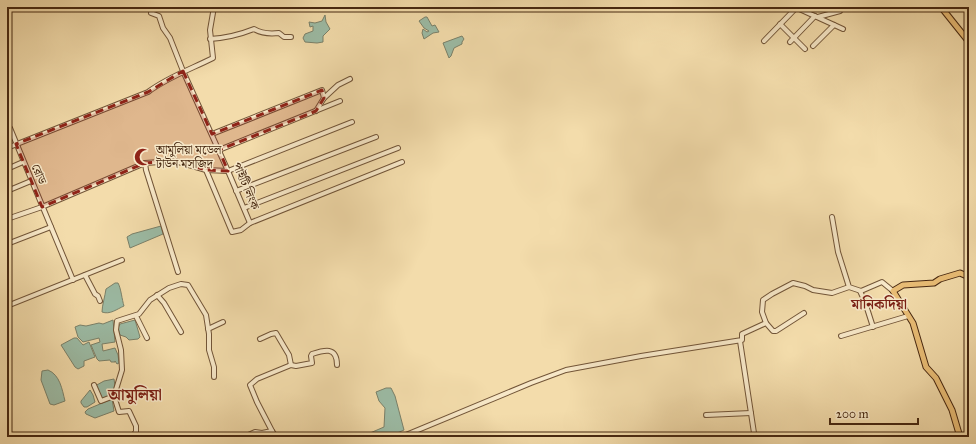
<svg xmlns="http://www.w3.org/2000/svg" width="976" height="444" viewBox="0 0 976 444" font-family="'IM FELL Great Primer','Noto Serif Bengali',serif">
<style>
.water{fill:#9cbca6;stroke:#7a816a}
.lines{fill:none;stroke-linecap:round;stroke-linejoin:round}
.minor-casing{stroke:#725538;stroke-width:6}
.major-casing{stroke:#472811;stroke-width:7}
.minor{stroke:#f7e8c8;stroke-width:4}
.major{stroke:#eabe76;stroke-width:5}
.marked{fill:#8f2418;fill-opacity:0.2;stroke:#8f2418;stroke-width:3;stroke-dasharray:8 5;stroke-linejoin:round}
.labels{text-anchor:middle;stroke-width:3;stroke-linejoin:round;paint-order:stroke}
.poi-label{font-size:12px;fill:#472811;stroke:#f7e8c8;text-anchor:start}
.street-label{font-size:12px;fill:#472811;stroke:#f7e8c8}
.quarter-label{font-size:14px;font-weight:bold;fill:#7a1f14;stroke:#f7e8c8}
.district-label{font-size:16px;font-weight:bold;fill:#7a1f14;stroke:#f7e8c8}
</style>
<rect width="100%" height="100%" fill="#f3dcab"/>
<filter id="stains"><feTurbulence type="fractalNoise" baseFrequency=".005" numOctaves="4"/><feColorMatrix values="0 0 0 0 .2 0 0 0 0 .09 0 0 0 0 .02 0 0 0 .5 -.17"/></filter>
<radialGradient id="worn" r=".72"><stop offset=".6" stop-color="#630" stop-opacity="0"/><stop offset="1" stop-color="#630" stop-opacity=".3"/></radialGradient>
<!-- water -->
<g class="water">
<polygon points="325,15 326,22 330,29 323,36 323,42 317,43 305,42 303,38 305,34 313,31 313,26 310,27 309,22 315,23 322,21"/>
<polygon points="425,17 427,17 432,26 435,25 439,32 433,33 424,39 422,33 423,29 427,32 429,31 424,28 419,21"/>
<polygon points="462,36 464,39 462,42 462,44 454,48 451,56 449,58 443,43"/>
<polygon points="161,226 163,234 130,248 127,237 132,234"/>
<path d="M115 283H118C121 288 122 300 124 306 117 309 110 315 102 312 102 306 105 296 106 289Z"/>
<polygon points="113,320 115,342 102,344 103,351 115,348 118,355 119,363 117,364 115,361 115,362 111,362 110,360 99,361 97,359 91,345 100,342 99,338 83,342 78,337 75,327 80,325 86,326 99,323 103,324"/>
<polygon points="135,320 140,337 138,339 129,340 126,337 120,335 118,328 120,324"/>
<polygon points="74,338 77,338 83,345 89,342 95,357 84,361 84,366 78,369 75,367 61,345"/>
<path d="M48 370C60 375 62 389 65 401L54 405 50 404 41 380 42 371Z"/>
<polygon points="114,379 115,386 112,395 102,399 95,386 104,381"/>
<polygon points="386,388 391,388 395,396 404,430 388,437 371,437 370,433 384,427 385,408 379,401 376,392"/>
<polygon points="90,390 93,395 95,402 87,407 84,407 81,403 81,401"/>
<polygon points="112,399 114,411 95,418 86,414 85,412 88,409"/>
</g>
<g class="lines">
<!-- minor casing -->
<g class="minor-casing">
<g id="minor">
<polyline points="795,7 843,29"/>
<polyline points="733,8 734,7"/>
<polyline points="151,13 159,16 163,28 170,38 183,71 228,171 250,223 402,162"/>
<polyline points="818,17 840,11"/>
<polyline points="780,24 805,49"/>
<path d="M210 39C226 38 239 35 254 29 262 34 270 34 279 33L284 37H291"/>
<polyline points="764,41 796,8"/>
<polyline points="790,42 815,16"/>
<polyline points="813,46 834,25"/>
<polyline points="324,98 338,85 350,79"/>
<polyline points="10,128 73,280"/>
<polyline points="212,134 322,90 324,98 316,111"/>
<path d="M7 148 148 92C168 77 191 69 213 58L210 30 214 7"/>
<polyline points="219,150 340,101"/>
<polyline points="145,163 146,170 178,272"/>
<polyline points="7,169 23,162"/>
<polyline points="206,170 228,171 352,122"/>
<polyline points="7,191 31,181"/>
<polyline points="236,191 376,137"/>
<polyline points="244,208 398,148"/>
<polyline points="832,217 838,252 849,287 861,291 882,282 893,291"/>
<polyline points="7,219 42,207 145,163 175,161 206,170 232,232 241,230 250,223"/>
<polyline points="7,244 51,227"/>
<polyline points="85,275 95,294 98,296 100,301"/>
<polyline points="860,291 865,302 873,327"/>
<polyline points="157,295 164,303 181,332"/>
<polyline points="7,306 122,260"/>
<polyline points="136,316 147,338"/>
<polyline points="766,323 762,312 763,300 772,294 793,283 805,286 813,290 832,293 849,287"/>
<polyline points="208,329 223,322"/>
<polyline points="841,336 908,316"/>
<polyline points="260,339 271,334 276,333 289,355 291,365"/>
<polyline points="740,341 754,433 757,437"/>
<polyline points="94,385 101,401 114,396"/>
<polyline points="706,415 751,413"/>
<path d="M272 431 257 402 250 385 257 379 291 365 296 366 312 363 311 356 312 354C324 350 337 346 337 365"/>
<polyline points="131,437 136,432 136,426 129,411 119,412 114,396 122,370 121,350 116,330 117,321 139,314 150,300 169,288 181,284 188,285 206,315 209,334 209,350 214,367 214,377"/>
<polyline points="244,437 255,432 262,433 272,431 276,437"/>
<polyline points="401,437 531,383 566,370 641,356 742,340 742,334 766,323 773,331 776,331 804,313"/>
</g>
</g>
<!-- major casing -->
<g class="major-casing">
<g id="major">
<polyline points="941,7 969,42"/>
<polyline points="960,437 952,410 936,378 926,367 913,323 893,291 903,285 934,283 940,279 960,273 969,277"/>
</g>
</g>
<!-- minor -->
<use href="#minor" class="minor"/>
<!-- major -->
<use href="#major" class="major"/>
</g>
<!-- marked area -->
<path class="marked" d="M183 71 212 134 322 90 324 98 316 111 219 150 228 171 206 170 175 161 145 163 42 207 16 144 148 92Z"/>
<!-- icons -->
<defs>
<g id="mosque-bare" transform="scale(1.38)"><path d="M3.5-4.9A6 6 0 1 0 3.5 4.9A5 5 0 1 1 3.5-4.9Z" fill="#8f2418" stroke="#f7e8c8" stroke-width="2.5" paint-order="stroke"/></g>
</defs>
<g fill-rule="evenodd">
<use href="#mosque-bare" x="143" y="157"/>
</g>
<g class="labels">
<!-- poi labels -->
<g class="poi-label">
<text x="156" y="154">আমুলিয়া মডেল<tspan x="156" dy="14">টাউন মসজিদ</tspan></text>
</g>
<!-- street labels -->
<g class="street-label">
<text transform="translate(39 174) rotate(67)" y="4">রোড</text>
<text transform="translate(246 186) rotate(67)" y="4">পাইটি লিংক</text>
</g>
<!-- quarter labels -->
<g class="quarter-label">
<text x="879" y="309">মানিকদিয়া</text>
</g>
<!-- district labels -->
<g class="district-label">
<text x="135" y="400">আমুলিয়া</text>
</g>
</g>
<!-- margin -->
<rect width="976" height="444" fill="none" stroke="#f3dcab" stroke-width="24"/>
<rect x="8" y="8" width="960" height="428" fill="none" stroke="#472811" stroke-width="2"/>
<rect x="12" y="12" width="952" height="420" fill="none" stroke="#472811"/>
<!-- scale -->
<path d="M830 418v6h88v-6" fill="none" stroke="#472811" stroke-width="2"/>
<text x="836" y="418" font-size="12" fill="#472811" stroke="#f7e8c8" stroke-width="3" paint-order="stroke">200 m</text>
<rect width="100%" height="100%" filter="url(#stains)"/>
<rect width="100%" height="100%" fill="url(#worn)"/>
</svg>
